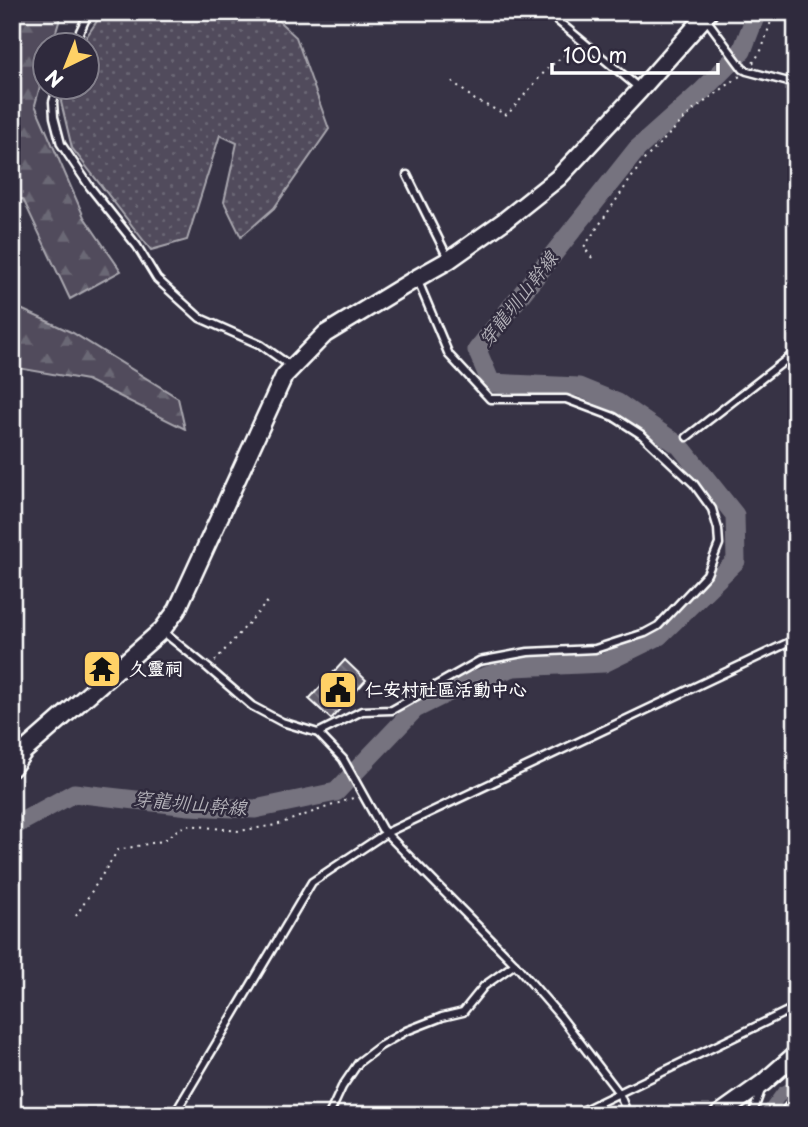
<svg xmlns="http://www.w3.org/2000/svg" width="808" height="1127" viewBox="0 0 808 1127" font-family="'Playpen Sans','LXGW WenKai TC',sans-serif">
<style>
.forest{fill:url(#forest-firs);stroke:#a8a6ae;stroke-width:2}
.park{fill:url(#park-dots);stroke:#a8a6ae;stroke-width:2}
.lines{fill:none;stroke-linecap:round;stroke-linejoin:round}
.canal{stroke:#76737f;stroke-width:12}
.river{stroke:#76737f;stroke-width:19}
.building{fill:url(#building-back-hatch);stroke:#fff;stroke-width:2}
.lane-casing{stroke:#fff;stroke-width:11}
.secondary-casing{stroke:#fff;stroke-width:21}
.path{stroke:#fff;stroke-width:2;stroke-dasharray:2 5;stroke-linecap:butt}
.lane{stroke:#2f2a3d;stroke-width:6}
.secondary{stroke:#2f2a3d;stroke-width:16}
.labels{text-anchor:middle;stroke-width:5;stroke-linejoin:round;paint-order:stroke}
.poi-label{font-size:18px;font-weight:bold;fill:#fff;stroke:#2f2a3d;text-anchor:start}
.water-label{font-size:19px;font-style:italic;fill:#b4b2b9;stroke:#2f2a3d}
</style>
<defs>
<pattern id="forest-firs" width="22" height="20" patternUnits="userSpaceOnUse" patternTransform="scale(1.75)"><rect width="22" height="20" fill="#514c5c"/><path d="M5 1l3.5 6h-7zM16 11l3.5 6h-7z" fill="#6b6774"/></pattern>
<pattern id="park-dots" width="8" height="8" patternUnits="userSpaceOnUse" patternTransform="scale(1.75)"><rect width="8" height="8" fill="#514c5c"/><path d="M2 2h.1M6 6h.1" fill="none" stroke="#6b6774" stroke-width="1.8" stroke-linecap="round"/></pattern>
<pattern id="building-back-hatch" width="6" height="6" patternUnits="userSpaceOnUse" patternTransform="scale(1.75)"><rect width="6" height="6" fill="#635f6d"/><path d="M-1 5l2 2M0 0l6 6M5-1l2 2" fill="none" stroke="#7a7783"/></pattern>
</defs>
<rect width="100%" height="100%" fill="#373345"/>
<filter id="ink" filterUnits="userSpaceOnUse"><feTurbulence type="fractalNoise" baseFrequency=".0143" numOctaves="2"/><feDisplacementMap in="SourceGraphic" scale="14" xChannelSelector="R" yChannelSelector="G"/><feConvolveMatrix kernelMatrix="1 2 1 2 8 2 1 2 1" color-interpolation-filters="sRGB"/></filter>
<g filter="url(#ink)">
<!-- forest -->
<g class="forest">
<polygon points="12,12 62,12 52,45 46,46 45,68 35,105 84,217 121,271 70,299 23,199 12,200"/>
<polygon points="12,305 73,333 178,398 185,429 87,380 12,367"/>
</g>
<!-- park -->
<polygon class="park" points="103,12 269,12 296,37 329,129 274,208 241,237 224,202 237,143 220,135 187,240 151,250 72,148 61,102 65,88 88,88 88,46 81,45"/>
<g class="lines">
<!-- canal -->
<polyline class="canal" points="766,1115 782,1093 796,1085"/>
<!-- river -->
<polyline class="river" points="12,827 74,793 189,806 255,809 336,792 415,709 469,682 514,667 604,663 659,636 736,561 735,515 680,446 618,403 579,387 491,383 477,350 637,149 703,90 742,51 757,12"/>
</g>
<!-- building -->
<polygon class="building" points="345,660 366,680 331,719 309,699"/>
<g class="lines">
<!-- lane casing -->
<g class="lane-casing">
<g id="lane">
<polyline points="437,12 449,16 453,12"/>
<polyline points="547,12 639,88"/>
<polyline points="706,19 743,69 747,71 796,84"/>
<polyline points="73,46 89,12"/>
<polyline points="57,88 53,102 54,117 61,144 90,187 137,246 157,279 200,318 261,345 292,367"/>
<polyline points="407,175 448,258"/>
<polyline points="687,437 796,352"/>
<polyline points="162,631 208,668 252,706 282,722 318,733 343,759 382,829 515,964 560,1016 619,1093 628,1115"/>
<polyline points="318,733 362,711 392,710 479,661 528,652 595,649 645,633 658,626 707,574 719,544 718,529 712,509 694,484 642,435 614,417 566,399 490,399 449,355 417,279"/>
<polyline points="174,1115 312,882 386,833 796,639"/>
<polyline points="329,1115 342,1087 359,1062 380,1046 406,1031 442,1017 463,1012 484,986 515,964"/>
<polyline points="574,1115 796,1007"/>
<polyline points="752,1115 761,1090"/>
<polyline points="782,1115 796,1096"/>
</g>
</g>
<!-- secondary casing -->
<g class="secondary-casing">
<g id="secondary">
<polyline points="12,768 24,751 162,630 177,610 284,376 325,334 417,278 449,260 504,221 558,178 640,90 709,12"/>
<polyline points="718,1115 763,1083 796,1054"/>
</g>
</g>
<!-- path -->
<g class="path">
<polyline points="753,63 762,49 774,12"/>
<polyline points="452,81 475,100 507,115 548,68 575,47"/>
<polyline points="592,258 584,247 643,161 692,111 740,76"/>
<polyline points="215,661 270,599"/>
<polyline points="76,916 118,850 162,841 180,828 189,825 239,831 276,825 356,797"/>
</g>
<!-- lane -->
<use href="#lane" class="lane"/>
<!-- secondary -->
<use href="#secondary" class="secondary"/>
</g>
</g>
<!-- icons -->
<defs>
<g id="temple-square" transform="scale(2.0125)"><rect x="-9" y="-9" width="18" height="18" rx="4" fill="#ffd166" stroke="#2f2a3d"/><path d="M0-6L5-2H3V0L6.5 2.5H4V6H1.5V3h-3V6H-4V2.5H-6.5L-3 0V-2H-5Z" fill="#111"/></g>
<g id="civic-square" transform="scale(2.0125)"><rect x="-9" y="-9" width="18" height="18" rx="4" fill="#ffd166" stroke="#2f2a3d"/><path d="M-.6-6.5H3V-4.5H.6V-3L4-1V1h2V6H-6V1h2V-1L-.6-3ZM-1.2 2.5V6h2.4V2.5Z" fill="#111"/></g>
</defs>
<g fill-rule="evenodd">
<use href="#temple-square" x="102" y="669"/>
<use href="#civic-square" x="338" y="690"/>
</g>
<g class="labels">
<!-- poi labels -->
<g class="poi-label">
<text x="129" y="675">久靈祠</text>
<text x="365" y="696">仁安村社區活動中心</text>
</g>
<!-- water labels -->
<g class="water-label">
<text transform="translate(518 299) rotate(-52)" y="7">穿龍圳山幹線</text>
<text transform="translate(190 803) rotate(5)" y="7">穿龍圳山幹線</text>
</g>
</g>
<!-- margin -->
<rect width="808" height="1127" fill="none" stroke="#2f2a3d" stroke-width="42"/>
<rect x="21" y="21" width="766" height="1085" fill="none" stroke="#fff" stroke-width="2.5" filter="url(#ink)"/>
<!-- north arrow -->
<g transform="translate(66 66) rotate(223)"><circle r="33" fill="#2f2a3d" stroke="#827f8b" stroke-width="2"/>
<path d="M0-5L12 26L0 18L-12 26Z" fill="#ffd166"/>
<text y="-10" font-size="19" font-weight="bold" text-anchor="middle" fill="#ffffff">N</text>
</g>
<!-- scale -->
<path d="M552 63v10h166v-10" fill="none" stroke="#ffffff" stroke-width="3.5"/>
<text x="563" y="63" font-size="21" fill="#ffffff" stroke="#2f2a3d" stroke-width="5" paint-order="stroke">100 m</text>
</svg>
